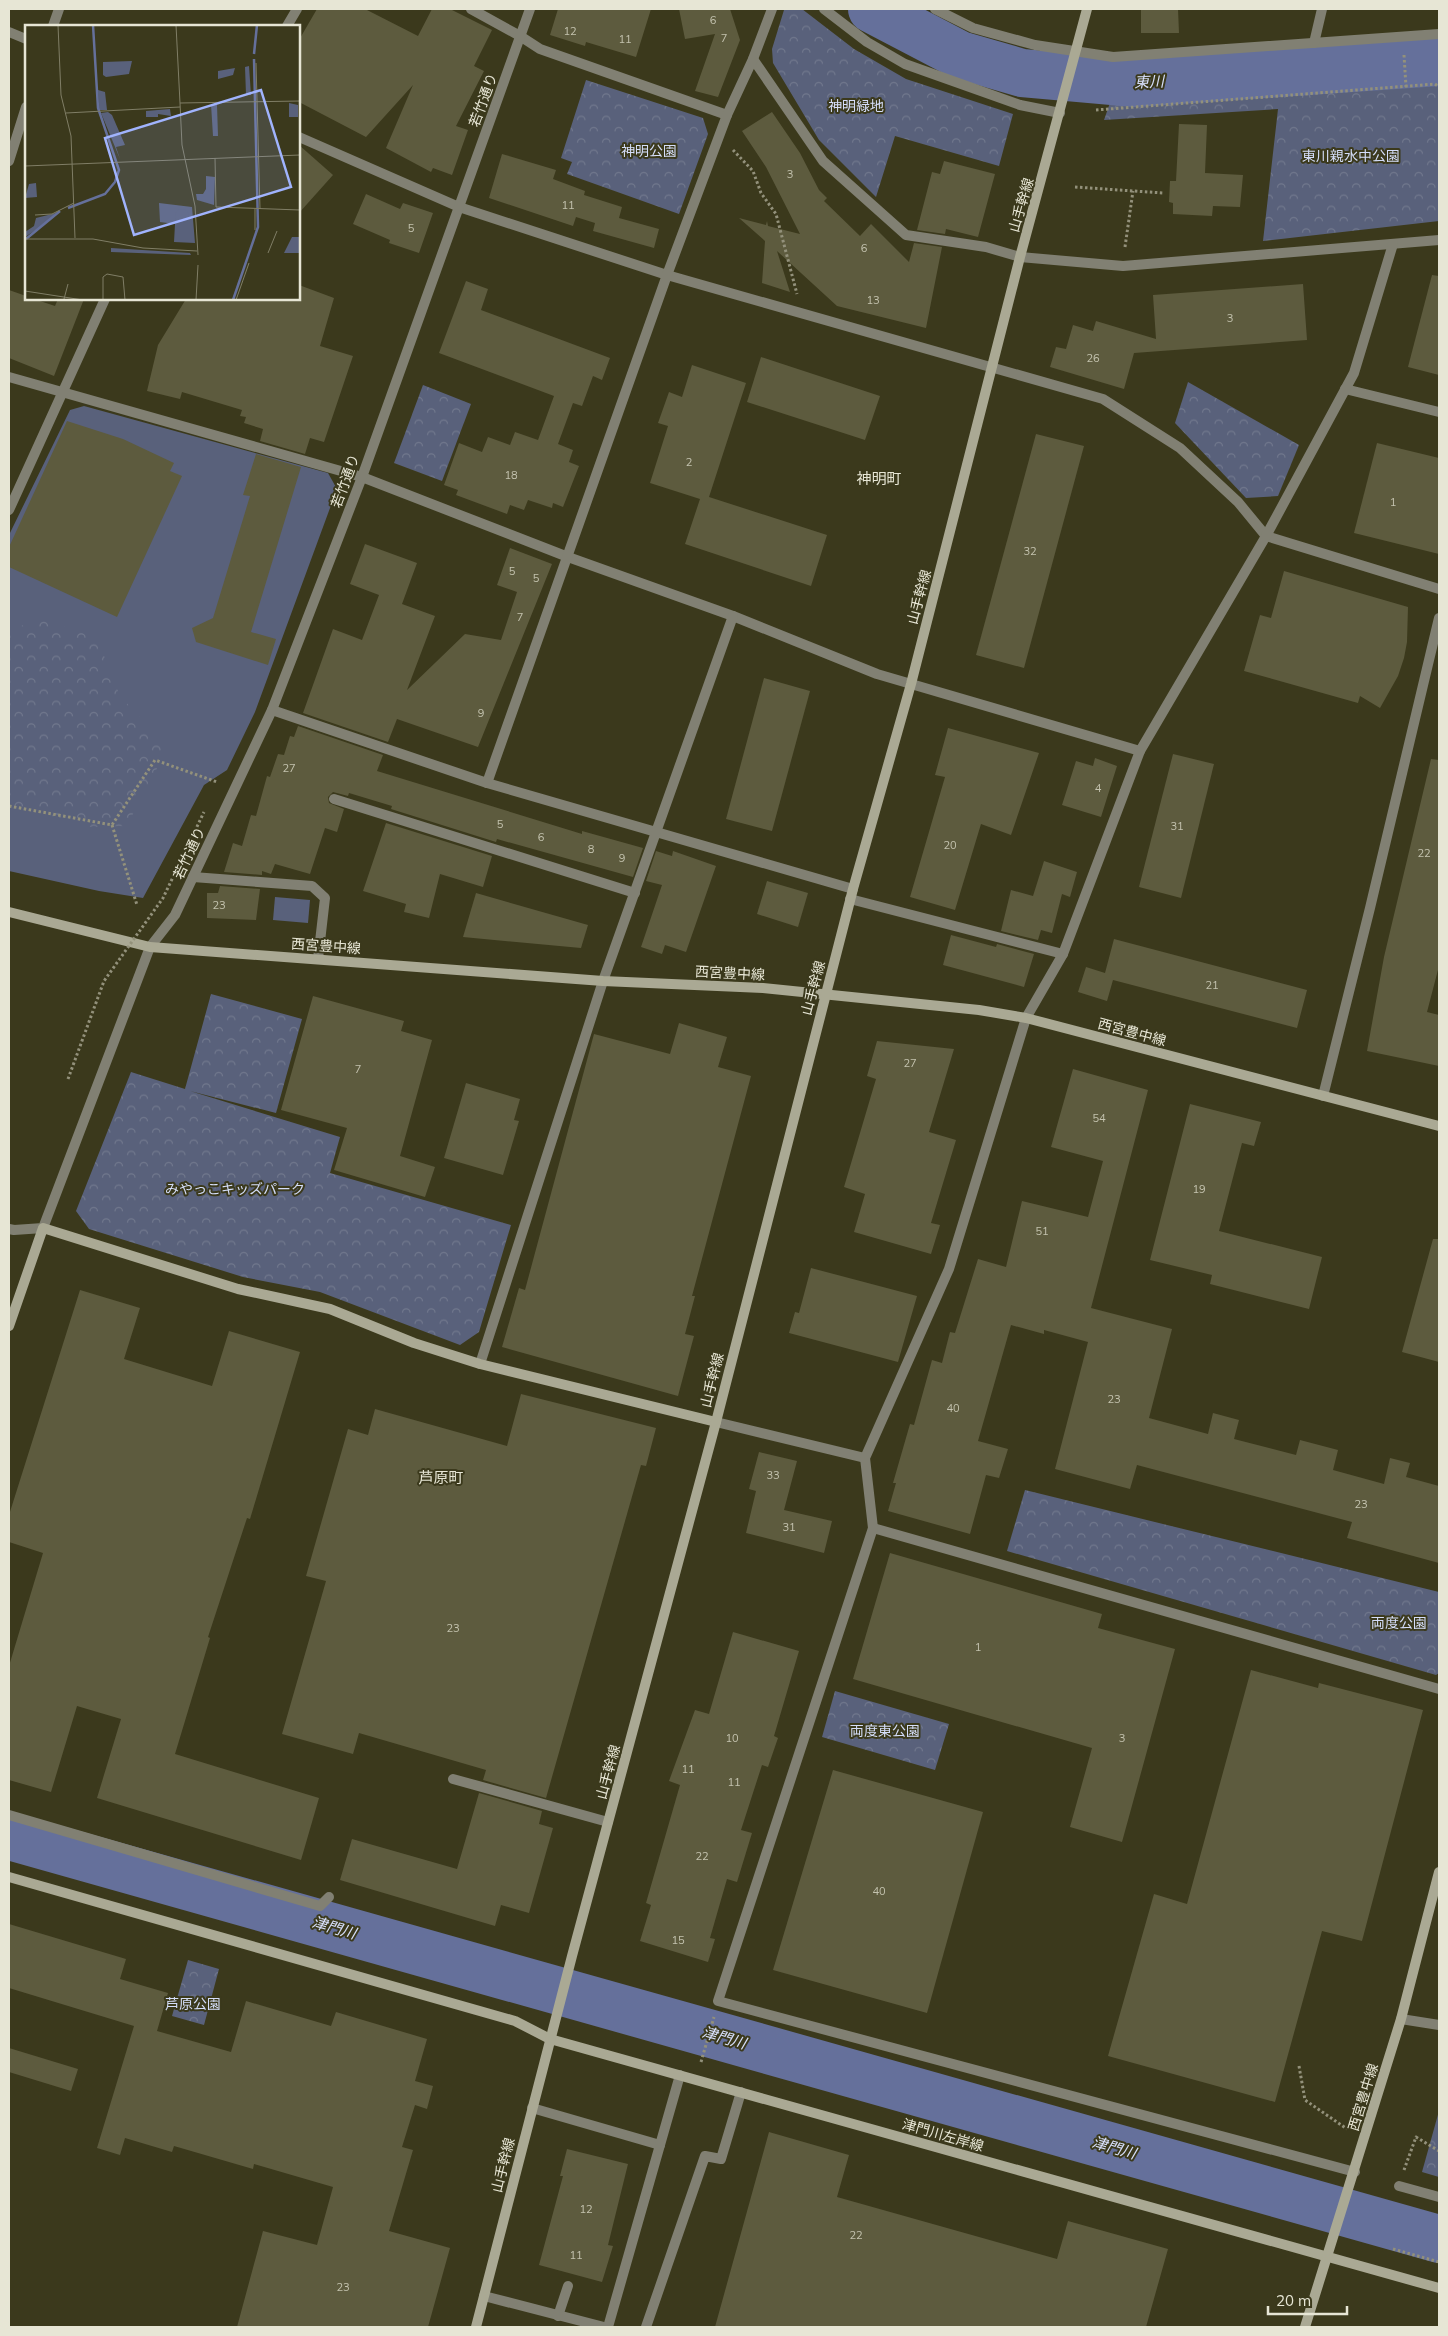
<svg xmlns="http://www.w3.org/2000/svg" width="1448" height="2336" viewBox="0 0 1448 2336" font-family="Mulish,'Noto Sans JP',sans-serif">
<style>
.grass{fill:#59617b}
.park{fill:url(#park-crowns)}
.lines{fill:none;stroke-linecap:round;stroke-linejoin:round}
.river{stroke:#65709b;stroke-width:48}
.building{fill:#5d5b3e}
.path{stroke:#93917b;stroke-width:3;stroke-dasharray:2.5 2.5;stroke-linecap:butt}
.lane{stroke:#818073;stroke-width:10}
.street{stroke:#818073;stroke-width:10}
.secondary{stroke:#aaa994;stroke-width:10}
.path-bridge{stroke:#93917b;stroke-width:3;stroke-dasharray:2.5 2.5;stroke-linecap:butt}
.labels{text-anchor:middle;stroke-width:4;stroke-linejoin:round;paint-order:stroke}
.number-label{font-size:11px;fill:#c4c3af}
.street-label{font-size:14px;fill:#e7e6d5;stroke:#3b391c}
.park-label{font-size:14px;fill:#d5defa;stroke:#3b391c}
.water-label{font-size:15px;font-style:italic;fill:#d8e1fd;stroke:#3b391c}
.neighbourhood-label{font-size:15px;fill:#e7e6d5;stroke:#3b391c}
.inset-river{fill:none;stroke:#65709b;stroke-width:2.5}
.inset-road{fill:none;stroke:#807e66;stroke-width:1}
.view{fill:#a0b3fd;fill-opacity:0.15;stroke:#a0b3fd;stroke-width:2.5}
.inset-edge{fill:none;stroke:#e7e6d5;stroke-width:2.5}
</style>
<defs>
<pattern id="park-crowns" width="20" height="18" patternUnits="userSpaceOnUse" patternTransform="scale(1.25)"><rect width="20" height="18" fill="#59617b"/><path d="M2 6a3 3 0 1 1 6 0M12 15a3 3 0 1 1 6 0" fill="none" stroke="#71788d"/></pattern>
</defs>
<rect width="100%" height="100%" fill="#3b391c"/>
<!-- grass -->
<g class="grass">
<polygon points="84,406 328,473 337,489 255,712 227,770 204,785 143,898 99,891 9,871 9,535 70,410"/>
<polygon points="275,897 310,900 308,923 273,920"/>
</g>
<!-- park -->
<g class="park">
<polygon points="790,9 802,9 854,49 906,79 1013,114 999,166 895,136 876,197 819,140 773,63 772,49 784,10"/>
<polygon points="1439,74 1439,221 1263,241 1278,109 1104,120 1112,97"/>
<polygon points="586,80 703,118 708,134 679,214 567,174 572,162 561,158"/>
<polygon points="1188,382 1299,445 1278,496 1246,498 1175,423"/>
<polygon points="423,385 471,404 442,481 394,463"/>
<polygon points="42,619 97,638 120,696 166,745 152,781 126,826 91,827 9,804 9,630"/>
<polygon points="211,994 302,1019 276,1113 190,1091 340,1137 330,1173 511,1225 479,1332 460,1345 320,1292 243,1277 89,1229 76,1211 131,1072 185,1089"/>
<polygon points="1025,1490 1439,1592 1439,1673 1436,1675 1007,1551"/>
<polygon points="835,1691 949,1724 935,1770 822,1737"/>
<polygon points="188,1960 219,1969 204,2025 172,2016"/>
<polygon points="1439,2111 1439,2177 1422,2172"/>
</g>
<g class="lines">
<!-- river -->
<g class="river">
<polyline points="872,9 960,55 1022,73 1135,83 1439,62"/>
<polyline points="9,1836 1439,2239"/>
</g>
</g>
<!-- building -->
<g class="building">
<polygon points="317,9 365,9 418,36 432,9 450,9 492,30 474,66 484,71 456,126 468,130 452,175 433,168 431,172 386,148 413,85 366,137 299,102 299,40"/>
<polygon points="558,9 651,9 636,57 586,42 585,46 550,35"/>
<polygon points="679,9 730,9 740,40 718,97 695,91 715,34 685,39"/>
<polygon points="1141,9 1178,9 1179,33 1141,33"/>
<polygon points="772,112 800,153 819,190 827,198 824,201 860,236 871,224 909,262 914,243 942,247 926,328 837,306 777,251 790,292 762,283 765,241 739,218 766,225 767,221 768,226 800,234 766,167 742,131"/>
<polygon points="1179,124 1207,125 1205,173 1243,175 1240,207 1213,206 1212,216 1173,214 1173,203 1169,202 1170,181 1176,181"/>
<polygon points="299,145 333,175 299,213"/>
<polygon points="502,154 556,170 553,179 585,191 584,195 622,207 619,218 659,229 654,248 593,231 595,223 576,217 573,226 489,198"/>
<polygon points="944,161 995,174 978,237 946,229 945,234 917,230 932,172 940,174"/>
<polygon points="366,194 400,209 403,203 433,213 419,253 389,243 390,240 353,224"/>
<polygon points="1432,275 1439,276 1439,375 1408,367"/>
<polygon points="466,281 488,289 481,310 610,358 602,380 593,376 582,406 573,403 558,444 573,450 569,462 579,466 563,507 553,503 552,508 528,500 524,510 510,505 507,514 456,495 458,490 444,485 459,443 482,452 488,437 510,445 515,432 538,440 554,396 439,353"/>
<polygon points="1303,284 1307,340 1134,353 1124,389 1050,367 1056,347 1066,349 1073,325 1093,331 1096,321 1156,339 1153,295"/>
<polygon points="299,285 334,298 320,346 353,356 324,442 310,438 305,454 260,441 263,429 244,423 246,417 240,416 242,410 182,392 180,399 147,391 158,345 186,299 299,299"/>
<polygon points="9,290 26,296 26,299 34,299 55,306 58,299 84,299 54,376 9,358"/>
<polygon points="761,357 880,396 865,440 747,402"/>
<polygon points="692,365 746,383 709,497 827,535 811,586 685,544 700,499 650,483 668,426 658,423 669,392 682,397"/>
<polygon points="67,421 123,439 174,463 170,471 182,476 117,617 9,567 9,547"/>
<polygon points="1036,434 1084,446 1024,668 976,655"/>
<polygon points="1377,443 1439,458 1439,554 1354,533"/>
<polygon points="256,454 301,467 251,632 276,639 268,665 196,642 192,628 213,618 250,496 243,495"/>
<polygon points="365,544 417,563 402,604 435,616 407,690 465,634 501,640 517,592 497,585 510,548 552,564 478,747 397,719 388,742 303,713 333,629 362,640 379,595 350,584"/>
<polygon points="1284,571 1408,607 1407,642 1404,658 1398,676 1380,708 1360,696 1358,703 1244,671 1260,615 1271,618"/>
<polygon points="764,678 810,691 772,831 726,819"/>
<polygon points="298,726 383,755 377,771 582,834 582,831 643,848 633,877 497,839 496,842 391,809 392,806 349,793 348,796 333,792 328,797 329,803 344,809 337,832 325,828 310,874 275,864 271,874 262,871 262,875 224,872 233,843 242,846 251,815 256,816 267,776 270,777 278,754 284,755 290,736 294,737"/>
<polygon points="948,728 1039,753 1011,835 981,824 955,910 910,897 945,777 935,775"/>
<polygon points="1173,754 1214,764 1181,898 1139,887"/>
<polygon points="1095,758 1117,766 1101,817 1062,805 1076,761 1093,766"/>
<polygon points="1431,759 1439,760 1439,966 1427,1012 1439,1015 1439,1066 1367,1051 1384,957"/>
<polygon points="386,823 492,856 483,887 440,874 429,918 404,912 406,904 363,891"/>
<polygon points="656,851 672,856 673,851 716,866 686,952 665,945 662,954 641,947 662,885 646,881"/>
<polygon points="1044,861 1077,872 1070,897 1062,894 1052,933 1041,930 1038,940 1001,931 1011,890 1033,896"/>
<polygon points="767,881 808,893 798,927 757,914"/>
<polygon points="220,886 260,889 256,920 207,918 207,893 218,893"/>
<polygon points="476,893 588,925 581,948 463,937"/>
<polygon points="951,935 996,947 997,944 1034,954 1024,987 943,965"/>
<polygon points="1114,939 1307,990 1297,1028 1113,980 1107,1001 1078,992 1086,967 1105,973"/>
<polygon points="313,996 404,1021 401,1031 432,1040 400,1156 435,1167 425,1197 334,1170 347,1128 281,1110"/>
<polygon points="679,1023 727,1037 718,1067 751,1076 692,1296 695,1296 685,1334 694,1336 678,1396 502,1347 519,1288 525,1290 594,1034 670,1054"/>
<polygon points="877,1041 954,1049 929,1132 956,1140 931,1223 940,1225 931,1254 854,1232 865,1194 844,1187 876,1079 867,1076"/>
<polygon points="1073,1069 1148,1090 1091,1308 1172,1329 1149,1418 1208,1434 1213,1413 1239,1420 1234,1439 1296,1455 1300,1440 1338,1450 1333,1470 1384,1484 1390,1458 1410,1463 1406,1477 1439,1486 1439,1563 1347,1538 1352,1522 1137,1465 1130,1489 1055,1469 1088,1342 1044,1330 1044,1334 1011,1325 978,1441 1008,1449 999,1478 986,1475 970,1534 888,1511 896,1483 893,1483 910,1424 914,1425 932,1360 942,1363 950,1332 955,1333 978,1259 1006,1267 1022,1201 1088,1217 1103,1161 1051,1147"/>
<polygon points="466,1083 520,1099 514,1120 519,1121 503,1175 444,1158"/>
<polygon points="1190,1104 1261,1122 1254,1146 1242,1143 1219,1231 1322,1257 1309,1309 1210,1284 1212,1275 1150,1260"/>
<polygon points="1433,1239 1439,1239 1439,1362 1402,1352"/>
<polygon points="811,1268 917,1296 898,1362 789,1333 795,1312 799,1313"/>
<polygon points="80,1290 140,1308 124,1359 212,1386 229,1331 300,1352 250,1519 247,1518 208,1637 210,1638 175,1754 319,1798 301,1860 97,1798 121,1719 77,1706 51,1792 9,1780 9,1666 43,1553 9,1542 9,1515"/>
<polygon points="521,1394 656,1428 646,1466 641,1465 546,1798 483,1780 486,1770 359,1733 353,1754 282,1734 326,1581 306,1576 348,1429 368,1435 375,1409 507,1446"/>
<polygon points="759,1452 797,1461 784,1510 832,1521 824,1553 746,1533 756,1491 749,1489"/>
<polygon points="890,1553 1102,1614 1098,1628 1175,1649 1122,1842 1070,1827 1092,1748 853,1679"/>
<polygon points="733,1632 799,1651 774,1736 778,1738 768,1767 762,1765 741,1830 752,1833 737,1882 727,1879 710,1938 715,1939 708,1962 640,1941 651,1905 646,1903 680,1785 669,1781 695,1710 709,1714"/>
<polygon points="1251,1670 1318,1688 1319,1683 1423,1710 1362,1941 1322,1931 1275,2102 1108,2056 1154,1894 1187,1904"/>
<polygon points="833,1770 983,1812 927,2013 773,1970"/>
<polygon points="479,1793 542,1811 539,1824 553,1828 529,1913 501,1905 495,1926 340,1880 352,1839 457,1869"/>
<polygon points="9,1924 126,1959 120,1979 168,1993 157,2031 231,2052 246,2001 331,2026 336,2012 427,2039 415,2081 433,2086 427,2109 415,2105 402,2147 413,2150 389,2231 450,2248 428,2327 237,2327 263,2231 317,2245 333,2187 254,2164 253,2169 174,2146 172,2152 125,2138 120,2155 97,2148 134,2026 9,1988"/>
<polygon points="9,2048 78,2069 71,2091 9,2072"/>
<polygon points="769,2132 849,2155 837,2197 1057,2259 1068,2221 1168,2249 1146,2327 715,2327"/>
<polygon points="567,2149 628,2164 608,2245 613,2246 602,2282 539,2265 563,2176 560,2176"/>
</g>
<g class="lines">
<!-- path -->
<g class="path">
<polyline points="1404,55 1406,87"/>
<polyline points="1096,110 1435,84 1439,87"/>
<polyline points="733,150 753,171 761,193 776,214 797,294"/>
<polyline points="1075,187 1163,193"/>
<polyline points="1125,247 1133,191"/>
<polyline points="9,806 112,825 155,760 217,782"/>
<polyline points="112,825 137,905"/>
<polyline points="701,2062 714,2017"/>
<polyline points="1299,2066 1305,2100 1347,2129"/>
<polyline points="1404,2170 1416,2137 1439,2151"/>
<polyline points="1393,2249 1439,2262"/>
</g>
<!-- lane -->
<g class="lane">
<polyline points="1345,389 1439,412"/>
<polyline points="334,799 635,893"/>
<polyline points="453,1779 608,1822"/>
<polyline points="1401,2019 1439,2025"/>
<polyline points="532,2108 660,2145"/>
<polyline points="558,2316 568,2286"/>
<polyline points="646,2327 705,2156 721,2159 741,2092"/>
</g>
<!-- street -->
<g class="street">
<polyline points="471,9 520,36 540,49 727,115"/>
<polyline points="824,9 867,42 905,64 1020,105 1060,113"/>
<polyline points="935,9 973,28 1035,45 1113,57 1439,34"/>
<polyline points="53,26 59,9"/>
<polyline points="287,26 297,9"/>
<polyline points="9,32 26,39"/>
<polyline points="1314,43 1322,9"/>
<polyline points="753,59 823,161 906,235 986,247 1020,257 1123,266 1439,240"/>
<polyline points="299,137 459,207 667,275 1103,399 1180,448 1238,502 1266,536 1439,589"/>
<polyline points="9,161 26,107"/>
<polyline points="9,377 362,477 568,557 733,616 877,674 1140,751"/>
<polyline points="9,510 105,299"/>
<polyline points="272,710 487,783 853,889"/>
<polyline points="487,783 667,275 727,115 753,59 772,9"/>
<polyline points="193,877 312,886 325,898 318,959"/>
<polyline points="850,899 1063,954"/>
<polyline points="1323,1096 1370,908 1439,618"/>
<polyline points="9,1229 14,1230 43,1228 150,947 175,915 272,710 362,477 530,9"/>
<polyline points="480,1364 603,981 733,616"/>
<polyline points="716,1422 865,1458"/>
<polyline points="873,1528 1439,1689"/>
<polyline points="9,1815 320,1906 329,1897"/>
<polyline points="1355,2172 718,2001 873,1528 865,1458 949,1269 1026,1018 1063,954 1140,751 1266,536 1354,373 1393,244"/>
<polyline points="1399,2186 1439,2197"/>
<polyline points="484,2296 604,2327"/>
<polyline points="608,2327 680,2075"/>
</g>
<!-- secondary -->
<g class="secondary">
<polyline points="9,912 150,947 603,981 763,988 979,1010 1026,1018 1439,1126"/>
<polyline points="9,1326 43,1228 238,1289 330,1309 414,1343 480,1364 716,1422"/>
<polyline points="9,1877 515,2021 550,2039 1439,2288"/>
<polyline points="476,2327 572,1956 716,1422 853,889 911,684 1020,257 1087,9"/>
<polyline points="1305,2327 1401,2019 1439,1872"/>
</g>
<!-- path-bridge -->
<polyline class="path-bridge" points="68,1079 104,981 163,898 204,812"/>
</g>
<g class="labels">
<!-- number labels -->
<g class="number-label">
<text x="713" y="24">6</text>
<text x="570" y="35">12</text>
<text x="724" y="42">7</text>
<text x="625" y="43">11</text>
<text x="790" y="178">3</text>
<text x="568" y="209">11</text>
<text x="411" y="232">5</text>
<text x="864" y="252">6</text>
<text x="873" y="304">13</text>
<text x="1230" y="322">3</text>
<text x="1093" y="362">26</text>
<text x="689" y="466">2</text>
<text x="511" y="479">18</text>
<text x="1393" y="506">1</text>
<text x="1030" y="555">32</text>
<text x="512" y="575">5</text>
<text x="536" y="582">5</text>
<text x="520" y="621">7</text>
<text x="481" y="717">9</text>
<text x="289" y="772">27</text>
<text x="1098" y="792">4</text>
<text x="500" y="828">5</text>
<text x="1177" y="830">31</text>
<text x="541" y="841">6</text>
<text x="950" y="849">20</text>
<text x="591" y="853">8</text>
<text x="1424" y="857">22</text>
<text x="622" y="862">9</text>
<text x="219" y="909">23</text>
<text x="1212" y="989">21</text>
<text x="910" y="1067">27</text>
<text x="358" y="1073">7</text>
<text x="1099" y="1122">54</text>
<text x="1199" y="1193">19</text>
<text x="1042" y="1235">51</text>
<text x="1114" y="1403">23</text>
<text x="953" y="1412">40</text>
<text x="773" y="1479">33</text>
<text x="1361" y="1508">23</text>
<text x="789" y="1531">31</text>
<text x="453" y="1632">23</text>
<text x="978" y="1651">1</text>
<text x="732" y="1742">10</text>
<text x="1122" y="1742">3</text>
<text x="688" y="1773">11</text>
<text x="734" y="1786">11</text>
<text x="702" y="1860">22</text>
<text x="879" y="1895">40</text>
<text x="678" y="1944">15</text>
<text x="586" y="2213">12</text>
<text x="856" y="2239">22</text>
<text x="576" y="2259">11</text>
<text x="343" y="2291">23</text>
</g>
<!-- street labels -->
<g class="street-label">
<text transform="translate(483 100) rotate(-70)" y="5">若竹通り</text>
<text transform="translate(1021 205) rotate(-74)" y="5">山手幹線</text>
<text transform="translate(345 481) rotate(-70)" y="5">若竹通り</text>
<text transform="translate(919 597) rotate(-75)" y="5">山手幹線</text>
<text transform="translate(189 853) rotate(-65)" y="5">若竹通り</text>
<text transform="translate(326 946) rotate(4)" y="5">西宮豊中線</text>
<text transform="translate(730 973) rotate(3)" y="5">西宮豊中線</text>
<text transform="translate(813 988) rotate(-75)" y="5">山手幹線</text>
<text transform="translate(1132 1032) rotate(15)" y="5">西宮豊中線</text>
<text transform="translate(712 1380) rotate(-76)" y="5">山手幹線</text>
<text transform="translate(608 1772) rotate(-75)" y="5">山手幹線</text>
<text transform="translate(1363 2097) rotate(-73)" y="5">西宮豊中線</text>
<text transform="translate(943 2135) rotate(16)" y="5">津門川左岸線</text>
<text transform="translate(503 2165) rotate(-76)" y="5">山手幹線</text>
</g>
<!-- park labels -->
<g class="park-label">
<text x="856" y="111">神明緑地</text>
<text x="649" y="156">神明公園</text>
<text x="1351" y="161">東川親水中公園</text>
<text x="235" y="1194">みやっこキッズパーク</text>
<text x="1399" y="1628">両度公園</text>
<text x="885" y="1736">両度東公園</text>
<text x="193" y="2009">芦原公園</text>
</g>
<!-- water labels -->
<g class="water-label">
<text transform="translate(1149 82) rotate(-2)" y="5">東川</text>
<text transform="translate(334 1928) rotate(16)" y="5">津門川</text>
<text transform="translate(724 2038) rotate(16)" y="5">津門川</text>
<text transform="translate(1114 2148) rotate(16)" y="5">津門川</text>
</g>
<!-- neighbourhood labels -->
<g class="neighbourhood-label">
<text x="879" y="484">神明町</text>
<text x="441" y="1483">芦原町</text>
</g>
</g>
<!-- overview -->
<g transform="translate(25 25)">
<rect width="275" height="275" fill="#3b391c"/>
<path d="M107 36 104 49 81 52 78 50V37ZM134 178 167 182 170 218 149 217 150 199 135 197ZM267 212H275V228H259ZM86 223 165 228 166 230 86 227Z" fill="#59617b"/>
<path d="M224 41 226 70H221L220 42ZM73 65 80 67 82 85H74ZM264 78 273 80V92H264ZM186 79 192 80 193 111H188ZM145 84 146 91 133 89V92H121V86ZM83 87 87 90 100 120 91 122 95 134 76 88ZM181 151 190 152 189 180 172 175 171 169H178L181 164ZM11 158 12 172 0 173 4 159ZM150 191a7 7 0 1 1 14 0a7 7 0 1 1-14 0ZM31 188 17 201 0 212V207L9 201 11 193Z" fill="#59617b"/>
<path d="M210 43 208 50 193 54V46Z" fill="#59617b"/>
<path class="inset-river" d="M229 29 232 0M43 183 80 169 90 157 94 145 73 83 68 0M1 214 35 186M208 275 233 202 229 34"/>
<path class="inset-road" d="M33 0 36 70 46 111 50 213M151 0 155 78M231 38 235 184M41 88 155 82M190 133 191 182 275 185M0 141 275 130M10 190 27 189 49 178M230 205V184M0 214H68L118 223 172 226M243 228 252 206M173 230 170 181 157 120 155 78 275 76M0 266 58 275M39 274 43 259M78 275V252L82 249 98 252 100 275M171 275 173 240M211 275 224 238"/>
<path class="view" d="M236 65 266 162 109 210 80 113Z"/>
<rect width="275" height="275" class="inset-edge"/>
</g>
<!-- border -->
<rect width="1448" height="2336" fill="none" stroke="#e7e6d5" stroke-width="20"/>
<!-- scale -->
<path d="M1268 2306v8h79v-8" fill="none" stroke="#e7e6d5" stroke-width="2.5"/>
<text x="1276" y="2306" font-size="15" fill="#e7e6d5" stroke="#3b391c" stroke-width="4" paint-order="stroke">20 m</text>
</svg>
